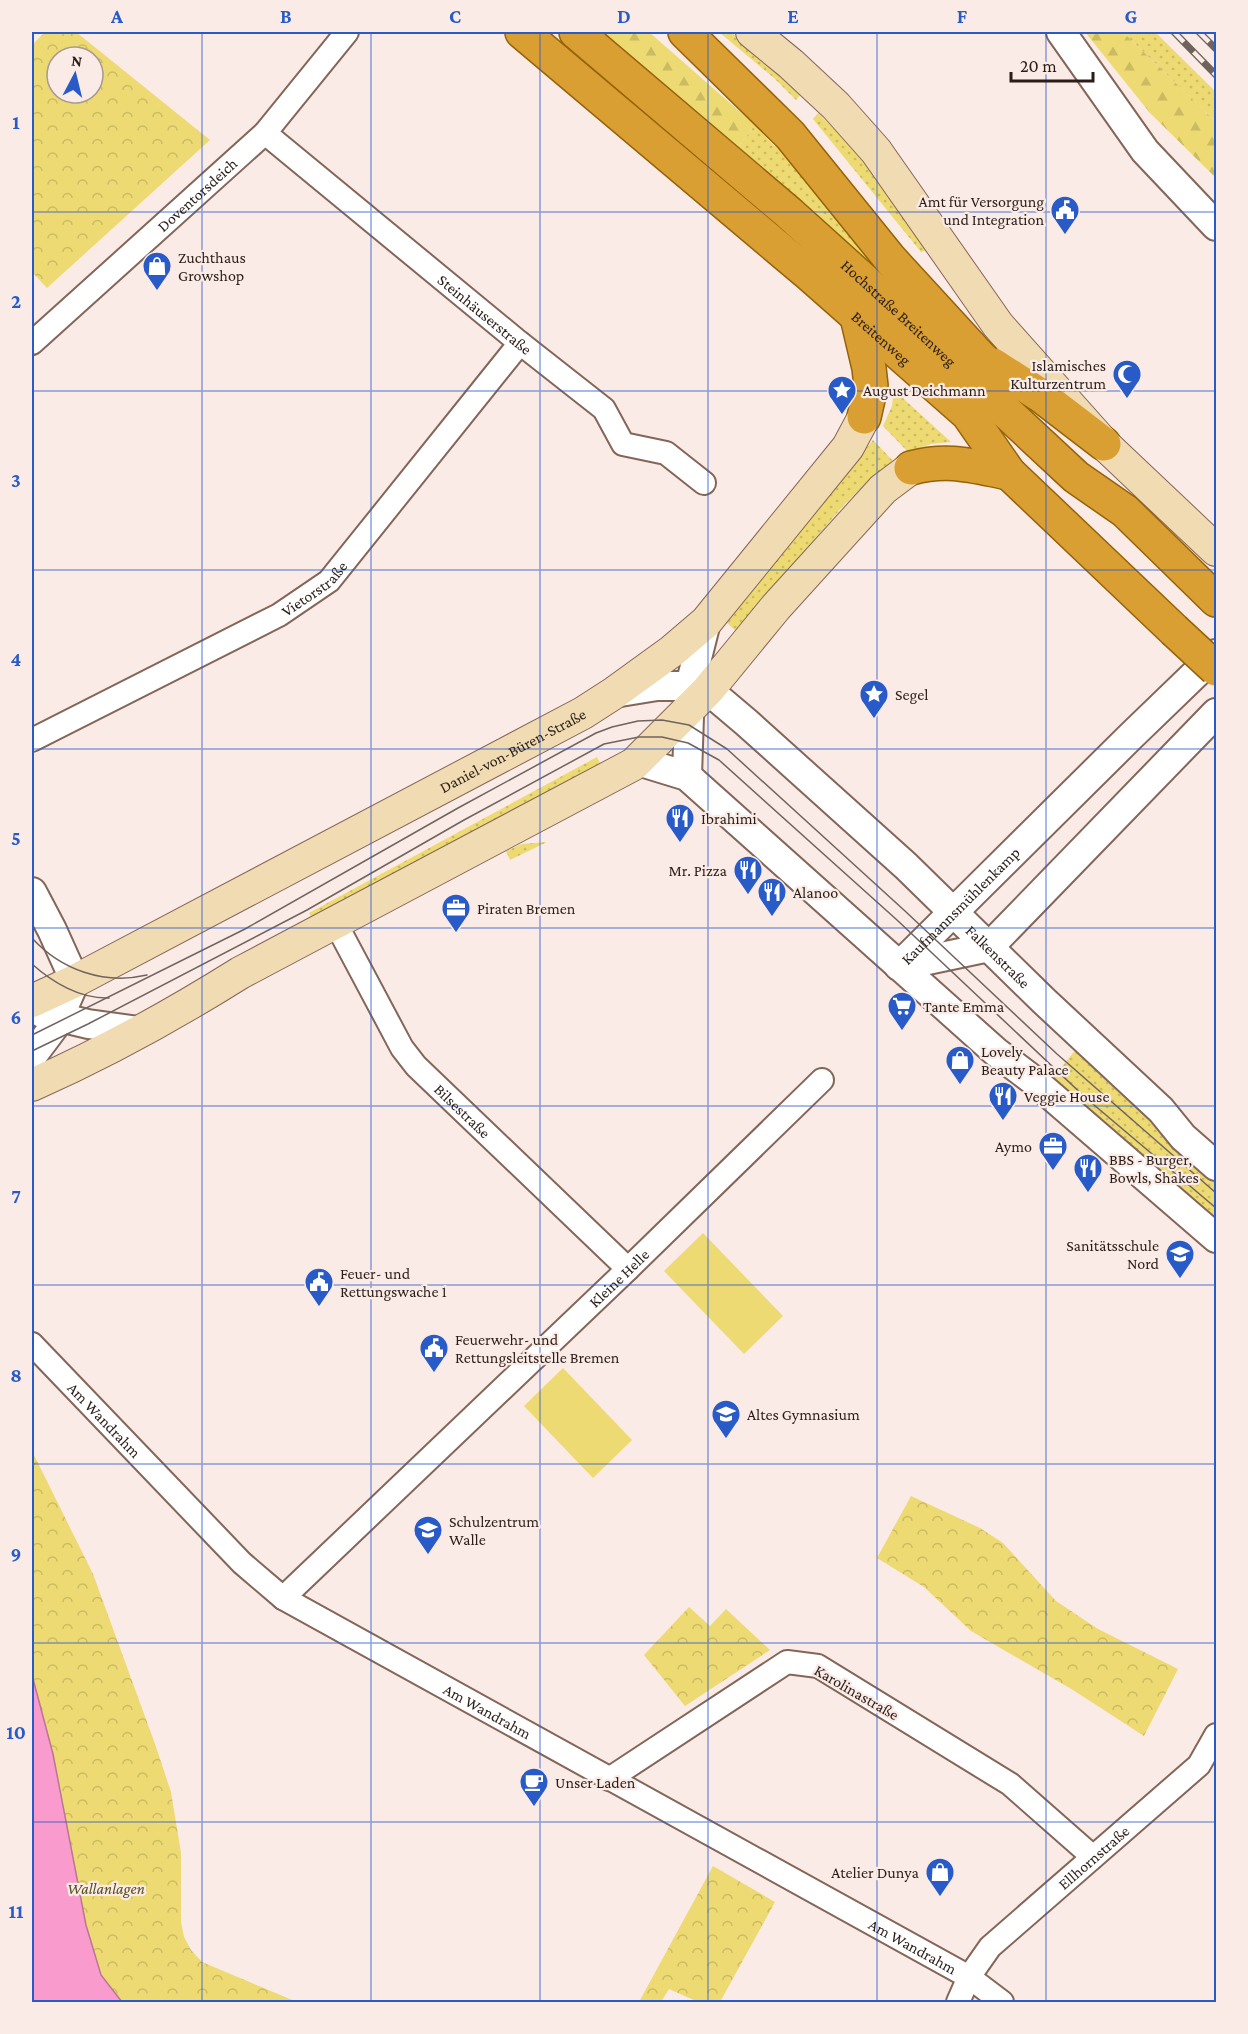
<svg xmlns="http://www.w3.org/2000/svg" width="1248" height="2034" viewBox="0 0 1248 2034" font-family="'Crimson Pro',serif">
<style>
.grass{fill:url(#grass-dots)}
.forest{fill:url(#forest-firs)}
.park{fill:url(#park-crowns);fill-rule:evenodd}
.pitch{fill:#edda72}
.water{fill:#f99bcd;stroke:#bb7597;stroke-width:1.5}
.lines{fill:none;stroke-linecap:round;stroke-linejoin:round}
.minor-casing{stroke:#846659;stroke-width:26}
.tertiary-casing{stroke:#846659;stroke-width:32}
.secondary-casing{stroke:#846659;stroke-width:34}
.trunk-casing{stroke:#966208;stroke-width:36}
.minor{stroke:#fff;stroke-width:22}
.tertiary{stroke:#fff;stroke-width:28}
.secondary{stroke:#f1dbb2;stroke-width:32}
.trunk{stroke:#da9f33;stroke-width:33}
.tram{stroke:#70635e;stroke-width:1.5}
.rail-casing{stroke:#70635e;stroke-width:7}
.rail{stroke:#faebe6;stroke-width:4.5;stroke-dasharray:14;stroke-linecap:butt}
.trunk-bridge-casing{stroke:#966208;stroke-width:36;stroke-linecap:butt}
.trunk-bridge{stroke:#da9f33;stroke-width:33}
.grid{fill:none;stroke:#285ac8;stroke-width:1.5;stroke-opacity:0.55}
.labels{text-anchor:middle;stroke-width:4.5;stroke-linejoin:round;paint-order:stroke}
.street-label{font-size:16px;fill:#2a1d18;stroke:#faebe6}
.poi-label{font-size:16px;fill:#2a1d18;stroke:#faebe6;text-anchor:start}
.park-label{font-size:16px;font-style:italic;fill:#564e22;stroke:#faebe6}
.neatline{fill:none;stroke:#285ac8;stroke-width:2}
.grid-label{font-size:20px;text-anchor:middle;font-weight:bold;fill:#285ac8}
</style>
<defs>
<pattern id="grass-dots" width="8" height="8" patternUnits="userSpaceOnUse" patternTransform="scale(1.5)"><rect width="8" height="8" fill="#edda72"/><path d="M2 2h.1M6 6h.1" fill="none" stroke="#cbbb62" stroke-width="1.8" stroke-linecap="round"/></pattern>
<pattern id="forest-firs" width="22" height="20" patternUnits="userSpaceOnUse" patternTransform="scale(1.5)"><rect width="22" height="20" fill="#edda72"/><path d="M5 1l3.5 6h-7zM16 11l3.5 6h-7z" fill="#cbbb62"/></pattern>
<pattern id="park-crowns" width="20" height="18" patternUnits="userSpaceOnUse" patternTransform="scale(1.5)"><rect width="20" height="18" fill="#edda72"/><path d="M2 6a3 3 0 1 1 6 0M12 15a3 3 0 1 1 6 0" fill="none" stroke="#cbbb62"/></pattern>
</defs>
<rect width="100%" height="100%" fill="#faebe6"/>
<!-- grass -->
<g class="grass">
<polygon points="719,32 731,32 803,92 796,100 774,78"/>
<polygon points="1123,32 1155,32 1216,92 1216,122"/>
<polygon points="818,113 854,149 910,220 910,227 928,250 921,252 813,119"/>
<polygon points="755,125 774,146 782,144 879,263 874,269 816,215 737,148"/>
<polygon points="894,390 951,442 931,444 908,452 883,426 892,406"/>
<polygon points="873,440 894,462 873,476 843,506 736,631 727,623"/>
<polygon points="597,757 602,767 311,917 309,913"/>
<polygon points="547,842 510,860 506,851 522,844"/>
<polygon points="1078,1047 1216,1180 1216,1224 1050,1081"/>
</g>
<!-- forest -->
<g class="forest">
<polygon points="600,32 649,32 755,125 737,148"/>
<polygon points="1085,32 1123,32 1216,122 1216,178 1150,113"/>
</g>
<!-- park -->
<g class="park">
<path d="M45 32H76L210 140 47 288 32 272V45ZM57 57H93V93H57Z"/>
<polygon points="32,1451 93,1574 155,1744 171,1792 181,1853 181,1922 184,1937 191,1950 202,1962 297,2002 32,2002"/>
<polygon points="911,1496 980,1528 1003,1543 1056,1601 1098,1629 1178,1669 1144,1736 1073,1690 971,1631 924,1587 877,1558"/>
<polygon points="689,1607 710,1626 726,1609 770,1650 685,1706 644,1655"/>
<polygon points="713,1866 775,1902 720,2002 698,2002 669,1989 661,2002 639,2002"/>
</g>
<!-- pitch -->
<g class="pitch">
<polygon points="703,1233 783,1316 744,1354 664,1271"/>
<polygon points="563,1368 632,1440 593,1478 524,1406"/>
</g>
<!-- water -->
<polygon class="water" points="32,1675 53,1754 86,1925 101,1975 122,2002 32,2002"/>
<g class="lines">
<!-- minor casing -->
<g class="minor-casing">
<g id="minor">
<path id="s1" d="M265 133 520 343 604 409 623 444 666 453 704 483"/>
<path id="s2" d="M32 343 265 133 347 32"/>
<path id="s3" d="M32 740 279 615 329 581 520 343"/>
<path id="s4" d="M335 922 402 1048 416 1066 628 1269"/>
<path id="s5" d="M32 1344 242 1563 283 1598 969 1977 1002 2002"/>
<path id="s6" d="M283 1598 628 1269 822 1080"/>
<polyline points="609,1779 787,1662 818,1666 1010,1784 1093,1857"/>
<path id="s7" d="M958 2002 969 1977 990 1947 1199 1765 1216 1735"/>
</g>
</g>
<!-- tertiary casing -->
<g class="tertiary-casing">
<g id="tertiary">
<polyline points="1061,32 1145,151 1216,226"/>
<path id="s8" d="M614 693 657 686H690L708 690 747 723 906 866 1044 1001 1161 1110 1183 1137 1216 1166"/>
<polyline points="638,761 687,776 996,1052 1033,1080 1216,1238"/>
<polyline points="687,776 690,686 706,622"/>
<polyline points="32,892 52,930 75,981 56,1024 32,1056"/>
<path id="s9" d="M899 966 1129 738 1216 654"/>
<polyline points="899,966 989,947 1216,713"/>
<polyline points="42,1013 88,1024 139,1031"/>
</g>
</g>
<!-- secondary casing -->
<g class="secondary-casing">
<g id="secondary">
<polyline points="752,32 791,64 836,106 876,151 998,325 1104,444 1216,550"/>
<path id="s10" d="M32 1001 75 981 583 713 614 693 672 651 706 622 848 447 864 417"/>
<path d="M32 1085C104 1053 173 1015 240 973L634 764 708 690 776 607 883 489 911 468"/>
</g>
</g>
<!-- trunk casing -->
<g class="trunk-casing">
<g id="trunk">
<path id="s11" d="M522 32 809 274 968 414 1009 473 1174 630"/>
<path id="s12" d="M576 32 789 213 900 313 1076 477 1125 511 1216 600"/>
<polyline points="685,32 790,135 891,260 980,357 1008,384"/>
<polyline points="857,317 869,368 871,386 864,417"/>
<polyline points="993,365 1040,395 1104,444"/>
<path d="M911 468C949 458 972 466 1009 473"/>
</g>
</g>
<!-- minor -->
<use href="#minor" class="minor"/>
<!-- tertiary -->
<use href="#tertiary" class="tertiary"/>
<!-- secondary -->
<use href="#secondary" class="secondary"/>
<!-- trunk -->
<use href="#trunk" class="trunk"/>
<!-- tram -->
<g class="tram">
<path d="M32 938C61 970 104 985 147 975"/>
<path d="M32 964C52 982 80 999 109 998"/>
<polyline points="32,1000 33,987 32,962"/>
<polyline points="32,1035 245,929 458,808 596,733 612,727 638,721 662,720 689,725 727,749 905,911 1057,1054 1216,1193"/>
<polyline points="32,1051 88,1024 307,910 464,820 604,744 639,737 662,737 688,743 719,760 897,920 1087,1099 1216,1208"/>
</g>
<!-- rail casing -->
<g class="rail-casing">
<g id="rail">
<polyline points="1174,32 1216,75"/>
<polyline points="1199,32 1216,49"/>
</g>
</g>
<!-- rail -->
<use href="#rail" class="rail"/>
<!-- trunk-bridge casing -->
<g class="trunk-bridge-casing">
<polyline id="trunk-bridge" points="1174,630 1216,669"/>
</g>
<!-- trunk-bridge -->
<use href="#trunk-bridge" class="trunk-bridge"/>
</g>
<!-- grid -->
<path class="grid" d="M202 32V2002M371 32V2002M540 32V2002M708 32V2002M877 32V2002M1046 32V2002M32 212H1216M32 391H1216M32 570H1216M32 749H1216M32 928H1216M32 1106H1216M32 1285H1216M32 1464H1216M32 1643H1216M32 1822H1216"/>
<!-- icons -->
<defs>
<g id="civic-pin" transform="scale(1.5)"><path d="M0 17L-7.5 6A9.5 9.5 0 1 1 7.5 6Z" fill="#285ac8" stroke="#faebe6"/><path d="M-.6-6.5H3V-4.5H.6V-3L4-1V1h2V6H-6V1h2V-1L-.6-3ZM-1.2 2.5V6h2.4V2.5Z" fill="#fff"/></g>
<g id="shop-pin" transform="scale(1.5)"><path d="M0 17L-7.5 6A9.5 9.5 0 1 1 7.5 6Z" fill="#285ac8" stroke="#faebe6"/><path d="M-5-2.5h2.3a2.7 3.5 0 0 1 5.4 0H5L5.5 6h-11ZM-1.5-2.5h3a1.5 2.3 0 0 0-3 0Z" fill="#fff"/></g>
<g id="mosque-pin" transform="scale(1.5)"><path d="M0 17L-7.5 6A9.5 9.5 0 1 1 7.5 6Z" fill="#285ac8" stroke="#faebe6"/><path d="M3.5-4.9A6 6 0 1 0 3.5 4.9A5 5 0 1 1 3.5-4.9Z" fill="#fff"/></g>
<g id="sight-pin" transform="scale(1.5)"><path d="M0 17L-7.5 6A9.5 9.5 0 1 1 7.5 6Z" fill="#285ac8" stroke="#faebe6"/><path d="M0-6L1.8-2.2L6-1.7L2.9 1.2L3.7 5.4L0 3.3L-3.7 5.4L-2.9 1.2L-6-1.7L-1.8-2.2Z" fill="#fff"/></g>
<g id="restaurant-pin" transform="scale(1.5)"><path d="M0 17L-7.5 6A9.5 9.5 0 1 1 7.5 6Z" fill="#285ac8" stroke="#faebe6"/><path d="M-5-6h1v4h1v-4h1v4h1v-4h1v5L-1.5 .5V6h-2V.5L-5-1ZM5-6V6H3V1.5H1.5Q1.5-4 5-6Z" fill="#fff"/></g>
<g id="office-pin" transform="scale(1.5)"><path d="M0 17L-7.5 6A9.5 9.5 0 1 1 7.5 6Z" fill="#285ac8" stroke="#faebe6"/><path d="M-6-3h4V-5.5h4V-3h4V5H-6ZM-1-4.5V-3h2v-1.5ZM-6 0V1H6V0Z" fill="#fff"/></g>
<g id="supermarket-pin" transform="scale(1.5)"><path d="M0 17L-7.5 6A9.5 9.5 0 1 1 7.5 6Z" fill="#285ac8" stroke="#faebe6"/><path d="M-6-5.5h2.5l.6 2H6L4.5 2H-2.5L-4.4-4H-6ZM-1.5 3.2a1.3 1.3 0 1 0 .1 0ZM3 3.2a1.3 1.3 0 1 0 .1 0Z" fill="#fff"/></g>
<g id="university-pin" transform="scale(1.5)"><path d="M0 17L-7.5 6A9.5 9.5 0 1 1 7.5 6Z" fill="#285ac8" stroke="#faebe6"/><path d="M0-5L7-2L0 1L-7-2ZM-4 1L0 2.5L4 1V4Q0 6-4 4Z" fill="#fff"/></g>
<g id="school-pin" transform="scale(1.5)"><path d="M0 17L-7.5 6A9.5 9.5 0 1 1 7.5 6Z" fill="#285ac8" stroke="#faebe6"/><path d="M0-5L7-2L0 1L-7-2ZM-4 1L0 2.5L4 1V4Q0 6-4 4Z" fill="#fff"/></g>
<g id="cafe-pin" transform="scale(1.5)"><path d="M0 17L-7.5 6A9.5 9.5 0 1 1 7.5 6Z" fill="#285ac8" stroke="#faebe6"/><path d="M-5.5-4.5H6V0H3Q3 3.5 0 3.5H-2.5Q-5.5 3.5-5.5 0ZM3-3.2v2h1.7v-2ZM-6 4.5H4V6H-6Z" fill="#fff"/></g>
</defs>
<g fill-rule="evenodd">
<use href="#civic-pin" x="1065" y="210"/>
<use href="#shop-pin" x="157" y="266"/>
<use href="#mosque-pin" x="1127" y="374"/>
<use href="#sight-pin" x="842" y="390"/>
<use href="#sight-pin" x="874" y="694"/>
<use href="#restaurant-pin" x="680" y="818"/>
<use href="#restaurant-pin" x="748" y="870"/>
<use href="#restaurant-pin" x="772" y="892"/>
<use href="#office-pin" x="456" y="908"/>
<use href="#supermarket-pin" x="902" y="1006"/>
<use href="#shop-pin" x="960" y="1060"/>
<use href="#restaurant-pin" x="1003" y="1096"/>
<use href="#office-pin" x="1053" y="1146"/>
<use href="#restaurant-pin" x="1088" y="1168"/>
<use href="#university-pin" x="1180" y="1254"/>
<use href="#civic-pin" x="319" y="1282"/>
<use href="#civic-pin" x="434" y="1348"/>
<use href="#school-pin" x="726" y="1414"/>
<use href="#school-pin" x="428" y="1530"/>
<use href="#cafe-pin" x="534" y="1782"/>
<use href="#shop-pin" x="940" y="1872"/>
</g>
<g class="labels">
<!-- street labels -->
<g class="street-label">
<text dy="6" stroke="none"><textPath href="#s2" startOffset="222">Doventorsdeich</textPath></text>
<text dy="6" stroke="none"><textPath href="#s12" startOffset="428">Hochstraße Breitenweg</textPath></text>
<text dy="6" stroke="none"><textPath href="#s1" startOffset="285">Steinhäuserstraße</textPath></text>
<text dy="6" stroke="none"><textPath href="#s11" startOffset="472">Breitenweg</textPath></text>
<text dy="6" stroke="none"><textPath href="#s3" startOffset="321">Vietorstraße</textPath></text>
<text dy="6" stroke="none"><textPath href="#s10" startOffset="542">Daniel-von-Büren-Straße</textPath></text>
<text dy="6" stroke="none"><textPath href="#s9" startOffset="86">Kaufmannsmühlenkamp</textPath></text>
<text dy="6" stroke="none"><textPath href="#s8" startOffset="489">Falkenstraße</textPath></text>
<text dy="6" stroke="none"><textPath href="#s4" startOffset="230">Bilsestraße</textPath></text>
<text dy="6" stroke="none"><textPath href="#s6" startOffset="464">Kleine Helle</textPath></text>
<text dy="6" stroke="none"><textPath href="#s5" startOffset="105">Am Wandrahm</textPath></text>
<text transform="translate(857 1692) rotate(30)" y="6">Karolinastraße</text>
<text dy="6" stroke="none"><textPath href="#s5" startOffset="591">Am Wandrahm</textPath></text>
<text dy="6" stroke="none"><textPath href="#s7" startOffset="201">Ellhornstraße</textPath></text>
<text dy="6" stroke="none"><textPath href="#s5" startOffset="1077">Am Wandrahm</textPath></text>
</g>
<!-- poi labels -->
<g class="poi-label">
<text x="1044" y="207" text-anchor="end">Amt für Versorgung<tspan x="1044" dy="18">und Integration</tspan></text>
<text x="178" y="263">Zuchthaus<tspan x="178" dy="18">Growshop</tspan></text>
<text x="1106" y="371" text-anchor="end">Islamisches<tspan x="1106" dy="18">Kulturzentrum</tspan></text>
<text x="863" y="396">August Deichmann</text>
<text x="895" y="700">Segel</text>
<text x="701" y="824">Ibrahimi</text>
<text x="727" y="876" text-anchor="end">Mr. Pizza</text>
<text x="793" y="898">Alanoo</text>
<text x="477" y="914">Piraten Bremen</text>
<text x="923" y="1012">Tante Emma</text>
<text x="981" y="1057">Lovely<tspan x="981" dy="18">Beauty Palace</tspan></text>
<text x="1024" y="1102">Veggie House</text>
<text x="1032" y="1152" text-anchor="end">Aymo</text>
<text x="1109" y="1165">BBS - Burger,<tspan x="1109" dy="18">Bowls, Shakes</tspan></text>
<text x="1159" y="1251" text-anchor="end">Sanitätsschule<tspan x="1159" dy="18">Nord</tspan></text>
<text x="340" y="1279">Feuer- und<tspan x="340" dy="18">Rettungswache 1</tspan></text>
<text x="455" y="1345">Feuerwehr- und<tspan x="455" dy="18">Rettungsleitstelle Bremen</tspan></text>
<text x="747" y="1420">Altes Gymnasium</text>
<text x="449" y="1527">Schulzentrum<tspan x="449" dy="18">Walle</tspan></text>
<text x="555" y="1788">Unser Laden</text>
<text x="919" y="1878" text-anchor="end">Atelier Dunya</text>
</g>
<!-- park labels -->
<g class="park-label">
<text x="106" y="1894">Wallanlagen</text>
</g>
</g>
<!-- border -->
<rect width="1248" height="2034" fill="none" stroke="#faebe6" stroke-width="66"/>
<!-- north arrow -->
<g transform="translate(75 75) rotate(7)"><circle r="28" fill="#faebe6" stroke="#a79994" stroke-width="1.5"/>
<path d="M0-4.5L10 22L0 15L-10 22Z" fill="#285ac8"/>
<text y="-9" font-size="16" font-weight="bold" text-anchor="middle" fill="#2a1d18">N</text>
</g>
<!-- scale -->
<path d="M1011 72v9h82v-9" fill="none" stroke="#2a1d18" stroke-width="3"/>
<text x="1020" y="72" font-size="18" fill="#2a1d18" stroke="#faebe6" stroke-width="4.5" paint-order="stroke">20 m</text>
<rect x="33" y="33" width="1182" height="1968" class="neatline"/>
<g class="grid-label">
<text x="117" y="23">A</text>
<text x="286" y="23">B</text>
<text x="455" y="23">C</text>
<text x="624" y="23">D</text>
<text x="793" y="23">E</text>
<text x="962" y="23">F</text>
<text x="1131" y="23">G</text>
<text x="16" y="129">1</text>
<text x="16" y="308">2</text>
<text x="16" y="487">3</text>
<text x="16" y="666">4</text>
<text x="16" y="845">5</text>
<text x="16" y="1024">6</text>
<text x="16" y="1203">7</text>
<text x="16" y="1382">8</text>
<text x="16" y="1561">9</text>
<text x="16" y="1739">10</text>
<text x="16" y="1918">11</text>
</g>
</svg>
